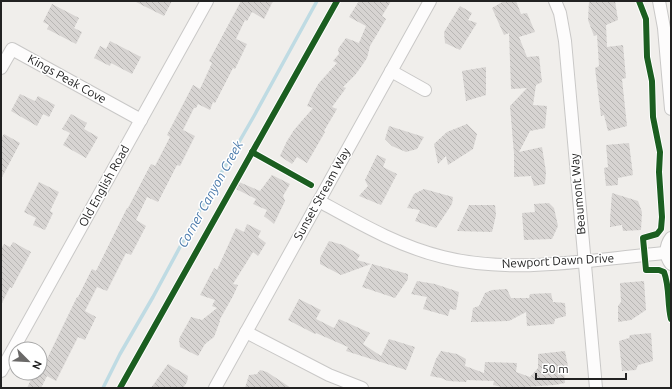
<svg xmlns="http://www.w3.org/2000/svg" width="672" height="389" viewBox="0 0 672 389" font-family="Ubuntu,sans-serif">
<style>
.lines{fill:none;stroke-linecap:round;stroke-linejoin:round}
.stream{stroke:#bfdbe3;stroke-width:3.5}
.building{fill:url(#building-back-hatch)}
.minor-casing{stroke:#c9c8c7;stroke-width:14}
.minor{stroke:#fdfcfc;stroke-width:12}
.cycleway-casing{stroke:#fff;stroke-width:8}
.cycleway{stroke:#1b5e20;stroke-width:6}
.labels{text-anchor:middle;stroke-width:3;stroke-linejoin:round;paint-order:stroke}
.street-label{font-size:12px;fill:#222;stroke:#fff}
.water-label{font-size:13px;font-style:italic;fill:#4a7aab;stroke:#fff}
</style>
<defs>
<pattern id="building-back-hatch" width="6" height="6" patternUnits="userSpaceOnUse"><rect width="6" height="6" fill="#d7d4d2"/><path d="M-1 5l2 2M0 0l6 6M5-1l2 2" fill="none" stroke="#b8b6b4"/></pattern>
</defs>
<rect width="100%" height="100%" fill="#f0eeeb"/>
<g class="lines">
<!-- stream -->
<polyline class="stream" points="103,388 120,354 153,297 201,208 254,116 317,1"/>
</g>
<!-- building -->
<g class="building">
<polygon points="134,1 172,1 164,16"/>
<polygon points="241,1 273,1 264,19 252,12 247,21 245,20 236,39 247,44 235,69 233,68 215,103 213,102 210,110 198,104 196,108 194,108 183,130 195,136 180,166 177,165 158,202 147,197 136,220 146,226 131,255 126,253 107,291 97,287 85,311 96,317 85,340 78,337 56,381 47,376 41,388 27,388 34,373 40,373 40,358 46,361 77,297 78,297 92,269 96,271 127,208 128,208 151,164 155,166 170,137 167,135 193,85 200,89 212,63 209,61"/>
<polygon points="359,1 391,1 382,16 386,19 370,46 367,58 361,67 355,75 343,87 346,88 332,107 337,109 324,131 325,132 307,163 297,157 292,164 280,156 287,141 294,130 313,108 307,106 313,93 319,83 337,63 333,61 339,54 338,49 346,38 359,43 366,26 349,17"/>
<polygon points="504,1 516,1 521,14 527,13 535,32 519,37 527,57 539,56 542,82 536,85 533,105 547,106 545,128 530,131 519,152 542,147 546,172 545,184 534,186 531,176 514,177 514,154 510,106 527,88 511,89 509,33 504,35 492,8"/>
<polygon points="589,1 615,1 618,20 606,25 607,47 623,45 626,78 622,79 627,126 608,131 604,115 601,116 595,68 599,66 597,35 594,36 588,20"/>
<polygon points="52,4 79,18 74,28 82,32 76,44 47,29 49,25 43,22"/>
<polygon points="460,6 472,13 468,20 477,23 460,50 445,43 444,32"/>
<polygon points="110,41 141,57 132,74 111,63 110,66 94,58 100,46 106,49"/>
<polygon points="486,67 486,95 466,101 462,71"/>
<polygon points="20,94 35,101 38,96 55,105 49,117 43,114 37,126 11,111"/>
<polygon points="71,114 87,123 84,129 98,137 86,158 63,145 70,133 62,129"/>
<polygon points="467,124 477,134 473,149 448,165 446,156 438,164 434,144 447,132"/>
<polygon points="389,126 424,137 417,149 406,152 392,146 385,139"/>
<polygon points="4,134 20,143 1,179 1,139"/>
<polygon points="629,143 633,175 618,178 618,185 606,186 604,168 608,167 606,145"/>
<polygon points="377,155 386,159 383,167 397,174 381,205 359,196 368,186 365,180"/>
<polygon points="272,175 290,184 283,196 285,201 274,224 264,216 267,210 253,204 256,199 236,189 239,182 260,191"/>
<polygon points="39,182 59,192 50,211 53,213 45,230 33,225 36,218 24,212"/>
<polygon points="424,189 453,197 452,204 436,228 415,221 420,210 407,208 414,194"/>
<polygon points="612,193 638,201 642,212 641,230 623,231 622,225 610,227 610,220"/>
<polygon points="549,203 554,208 558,226 552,239 524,240 522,213 535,212 534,204"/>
<polygon points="469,205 495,205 496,215 492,232 457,231"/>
<polygon points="247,224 261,231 258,237 266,243 258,256 253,252 233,284 238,285 233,296 219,321 220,321 214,337 205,344 198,356 180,347 179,339 191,317 202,320 217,308 212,306 215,300 200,295 214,268 217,270 236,228 244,232"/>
<polygon points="329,241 343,245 360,255 357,260 371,264 341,275 320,264 320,258"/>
<polygon points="13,242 31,252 12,288 10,287 1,305 1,249 4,244 10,247"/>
<polygon points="372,264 408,274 408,279 395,298 362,287"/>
<polygon points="417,281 435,284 459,292 456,310 450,309 448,316 423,309 427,297 411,294"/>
<polygon points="644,281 646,310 631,320 618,322 618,306 621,302 620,283"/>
<polygon points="507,289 511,298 529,298 530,294 551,293 553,302 565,303 566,316 555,319 554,324 527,326 526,312 509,321 471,322 473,308 479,306 485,293 492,290"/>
<polygon points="299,299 321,310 316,319 334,328 339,319 370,333 363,344 381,356 389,339 415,347 406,370 346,351 348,347 316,333 315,334 288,320"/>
<polygon points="651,333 653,361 638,365 636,370 622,371 619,341 629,338 630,335"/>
<polygon points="441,351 457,354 466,359 465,366 484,373 485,362 517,363 516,372 530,377 538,368 538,354 565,351 569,372 564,371 565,383 555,385 506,388 493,385 494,381 467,380 466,382 448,381 441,378 430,376 436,359"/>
<polygon points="168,364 188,376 187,382 183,388 151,388"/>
<polygon points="260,370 267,372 291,388 245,388 249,375 257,374"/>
</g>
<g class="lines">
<!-- minor casing -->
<g class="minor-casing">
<g id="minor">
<polyline points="555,1 560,13 565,41 596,388"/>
<polyline points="659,1 664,28 671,109"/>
<polyline points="1,68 12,49 141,120"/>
<polyline points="391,71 425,90"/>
<path d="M319 201C359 223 398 246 443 257 514 275 594 259 666 253"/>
<path d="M671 238C665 246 665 256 671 264"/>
<polyline points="246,332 329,375 362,388"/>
<polyline points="1,371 207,1"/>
<polyline points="215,388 430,1"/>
</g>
</g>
<!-- minor -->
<use href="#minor" class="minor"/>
<!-- cycleway casing -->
<g class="cycleway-casing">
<g id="cycleway">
<path d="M639 1 646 19 647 57 652 81 653 117 660 152 659 172 662 217 661 229 657 234 643 238 646 270H659L664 272C670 288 667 303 671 319"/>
<polyline points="252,152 311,185"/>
<polyline points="120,388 337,1"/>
</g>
</g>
<!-- cycleway -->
<use href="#cycleway" class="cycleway"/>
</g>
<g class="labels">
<!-- street labels -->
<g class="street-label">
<text transform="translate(67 79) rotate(29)" y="4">Kings Peak Cove</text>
<text transform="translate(104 186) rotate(-61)" y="4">Old English Road</text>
<text transform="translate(322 194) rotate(-61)" y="4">Sunset Stream Way</text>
<text transform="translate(578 194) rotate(-95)" y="4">Beaumont Way</text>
<text transform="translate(558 261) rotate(-3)" y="4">Newport Dawn Drive</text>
</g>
<!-- water labels -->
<g class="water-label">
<text transform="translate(210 194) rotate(-61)" y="5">Corner Canyon Creek</text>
</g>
</g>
<!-- border -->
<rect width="672" height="389" fill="none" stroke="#222222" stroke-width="4"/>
<!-- north arrow -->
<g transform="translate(28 361) rotate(114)"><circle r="19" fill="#ffffff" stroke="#a7a7a7"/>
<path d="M0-3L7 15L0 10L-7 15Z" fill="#6a6968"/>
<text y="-6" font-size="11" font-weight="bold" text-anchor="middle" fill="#222222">N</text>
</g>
<!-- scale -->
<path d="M536 373v6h90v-6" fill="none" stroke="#222222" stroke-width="2"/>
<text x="542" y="373" font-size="12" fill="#222222" stroke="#ffffff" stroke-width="3" paint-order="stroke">50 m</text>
</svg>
